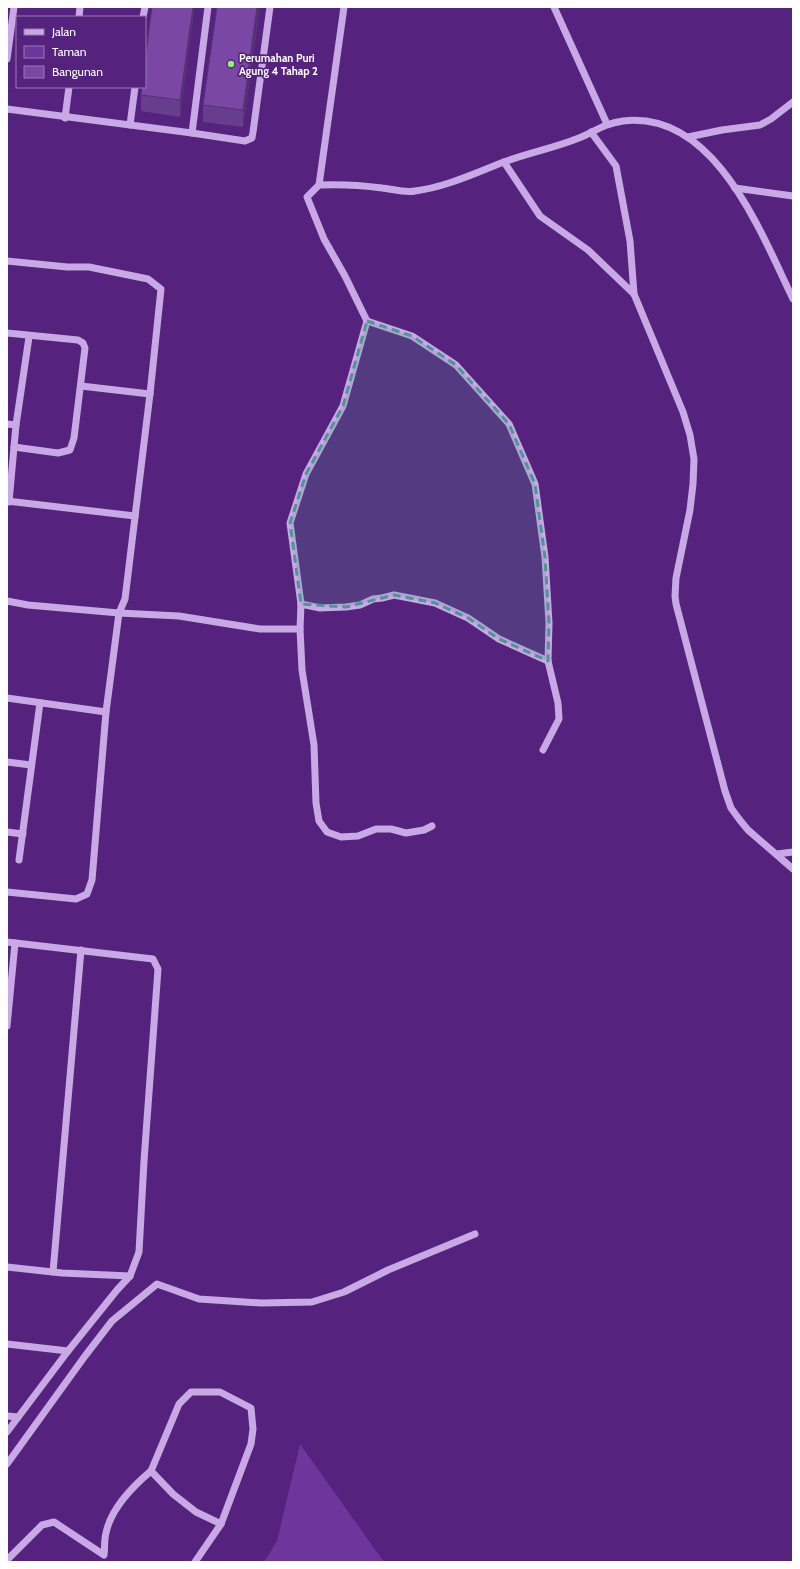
<svg xmlns="http://www.w3.org/2000/svg" width="800" height="1569" viewBox="0 0 800 1569" font-family="Cabin,sans-serif">
<style>
.green{fill:#6c369c}
.lines{fill:none;stroke-linecap:round;stroke-linejoin:round}
.minor{stroke:#c9a8e6;stroke-width:7}
.wall{fill:#693d8e}
.shaded-wall{fill:#553274}
.building{fill:#7a47a5;stroke:#553274}
.marked{fill:#4b9892;fill-opacity:0.2;stroke:#4b9892;stroke-width:3;stroke-dasharray:8 5;stroke-linejoin:round}
.poi-dot{fill:#94f26a;stroke:#55237e;stroke-width:1.5}
.labels{text-anchor:middle;stroke-width:3.5;stroke-linejoin:round;paint-order:stroke}
.poi-label{font-size:11px;font-weight:bold;fill:#fff;stroke:#55237e;text-anchor:start}
</style>
<rect width="100%" height="100%" fill="#55237e"/>
<!-- green -->
<polygon class="green" points="300,1444 384,1562 264,1562 277,1541"/>
<g class="lines">
<!-- minor -->
<g class="minor">
<polyline points="554,7 607,124"/>
<polyline points="79,17 80,7"/>
<polyline points="143,17 145,7"/>
<polyline points="7,59 14,7"/>
<polyline points="7,109 192,133 245,141 252,138 253,132 270,7"/>
<polyline points="65,118 69,87"/>
<polyline points="130,125 135,87"/>
<polyline points="591,132 616,166 630,241 634,294"/>
<polyline points="192,133 208,7"/>
<polyline points="688,137 722,130 760,125 771,119 793,102"/>
<polyline points="504,162 540,216 588,250 634,294 683,412 690,435 694,459 693,484 690,510 676,578 675,596 676,604 725,791 731,808 739,819 748,830 793,869"/>
<polyline points="319,185 344,7"/>
<polyline points="735,188 793,196"/>
<polyline points="7,261 67,267 89,267 148,279 161,289 150,394 125,599 119,613 106,712 92,880 87,894 76,899 7,892"/>
<polyline points="367,321 412,336 456,365 509,424 535,484 545,557 549,623 548,661 558,703 559,719 543,750"/>
<polyline points="7,333 78,340 83,343 85,348 74,438 70,450 58,453 14,447"/>
<polyline points="81,386 150,394"/>
<polyline points="7,424 16,425"/>
<polyline points="7,501 135,516"/>
<polyline points="9,502 16,425 29,337"/>
<polyline points="7,601 28,605 119,613 179,616 260,629 300,629"/>
<polyline points="301,604 320,608 346,607 360,605 373,599 382,598 394,595 435,603 468,618 499,639 548,661"/>
<polyline points="7,698 106,712"/>
<polyline points="7,762 31,765"/>
<path d="M432 826 424 830 406 833 391 829H376L358 836 341 837 327 832 319 821 316 803 314 745 302 670 300 629 301 604 290 523 306 474 343 406 367 321 345 276 324 239 307 197 319 185C341 184 360 185 382 188 392 189 405 193 415 191 446 187 475 173 504 162 528 153 554 148 579 138 596 131 603 124 623 121 715 110 761 233 793 299"/>
<polyline points="7,832 23,834"/>
<polyline points="777,854 793,852"/>
<polyline points="19,860 40,703"/>
<polyline points="7,942 153,959 158,969 144,1161 139,1252 130,1276 117,1290 68,1351 7,1432"/>
<polyline points="7,1026 15,943"/>
<polyline points="7,1267 62,1273 130,1276"/>
<polyline points="53,1272 81,950"/>
<polyline points="7,1344 68,1351"/>
<polyline points="7,1416 18,1417"/>
<polyline points="7,1464 85,1356 112,1321 157,1284 199,1299 261,1303 312,1302 344,1292 388,1270 475,1234"/>
<polyline points="151,1471 179,1404 191,1392 220,1392 251,1408 253,1429 251,1444 221,1524 195,1562"/>
<path d="M7 1560 42 1525 54 1522 104 1555C105 1548 104 1540 106 1533 111 1508 132 1487 151 1471L173 1494 196 1512 221 1524"/>
</g>
</g>
<!-- wall -->
<g class="wall">
<polygon points="194,7 194,12 180,117 141,111 141,95"/>
<polygon points="217,7 260,7 243,127 203,122 203,105"/>
</g>
<!-- shaded-wall -->
<g class="shaded-wall">
<polygon points="193,7 194,7 194,12 180,117 180,100"/>
<polygon points="257,7 260,7 243,127 243,110"/>
</g>
<!-- building -->
<g class="building">
<polygon points="152,7 193,7 180,100 141,95 142,87 145,87 145,60"/>
<polygon points="217,7 257,7 243,110 203,105"/>
</g>
<!-- marked area -->
<path class="marked" d="M367 321 412 336 456 365 509 424 535 484 545 557 549 623 548 661 499 639 468 618 435 603 394 595 346 607 301 604 290 523 306 474 343 406Z"/>
<!-- markers -->
<circle class="poi-dot" cx="231" cy="64" r="4"/>
<g class="labels">
<!-- poi labels -->
<g class="poi-label">
<text x="239" y="62">Perumahan Puri<tspan x="239" dy="13">Agung 4 Tahap 2</tspan></text>
</g>
</g>
<!-- border -->
<rect width="800" height="1569" fill="none" stroke="#ffffff" stroke-width="16"/>
<!-- legend -->
<rect x="16" y="16" width="130" height="72" fill="#55237e" stroke="#997bb2"/>
<rect x="24" y="29" width="20" height="6" fill="#c9a8e6" stroke="#997bb2"/>
<text x="52" y="36" font-size="12" fill="#ffffff">Jalan</text>
<rect x="24" y="46" width="20" height="12" fill="#6c369c" stroke="#997bb2"/>
<text x="52" y="56" font-size="12" fill="#ffffff">Taman</text>
<rect x="24" y="66" width="20" height="12" fill="#7a47a5" stroke="#997bb2"/>
<text x="52" y="76" font-size="12" fill="#ffffff">Bangunan</text>
</svg>
